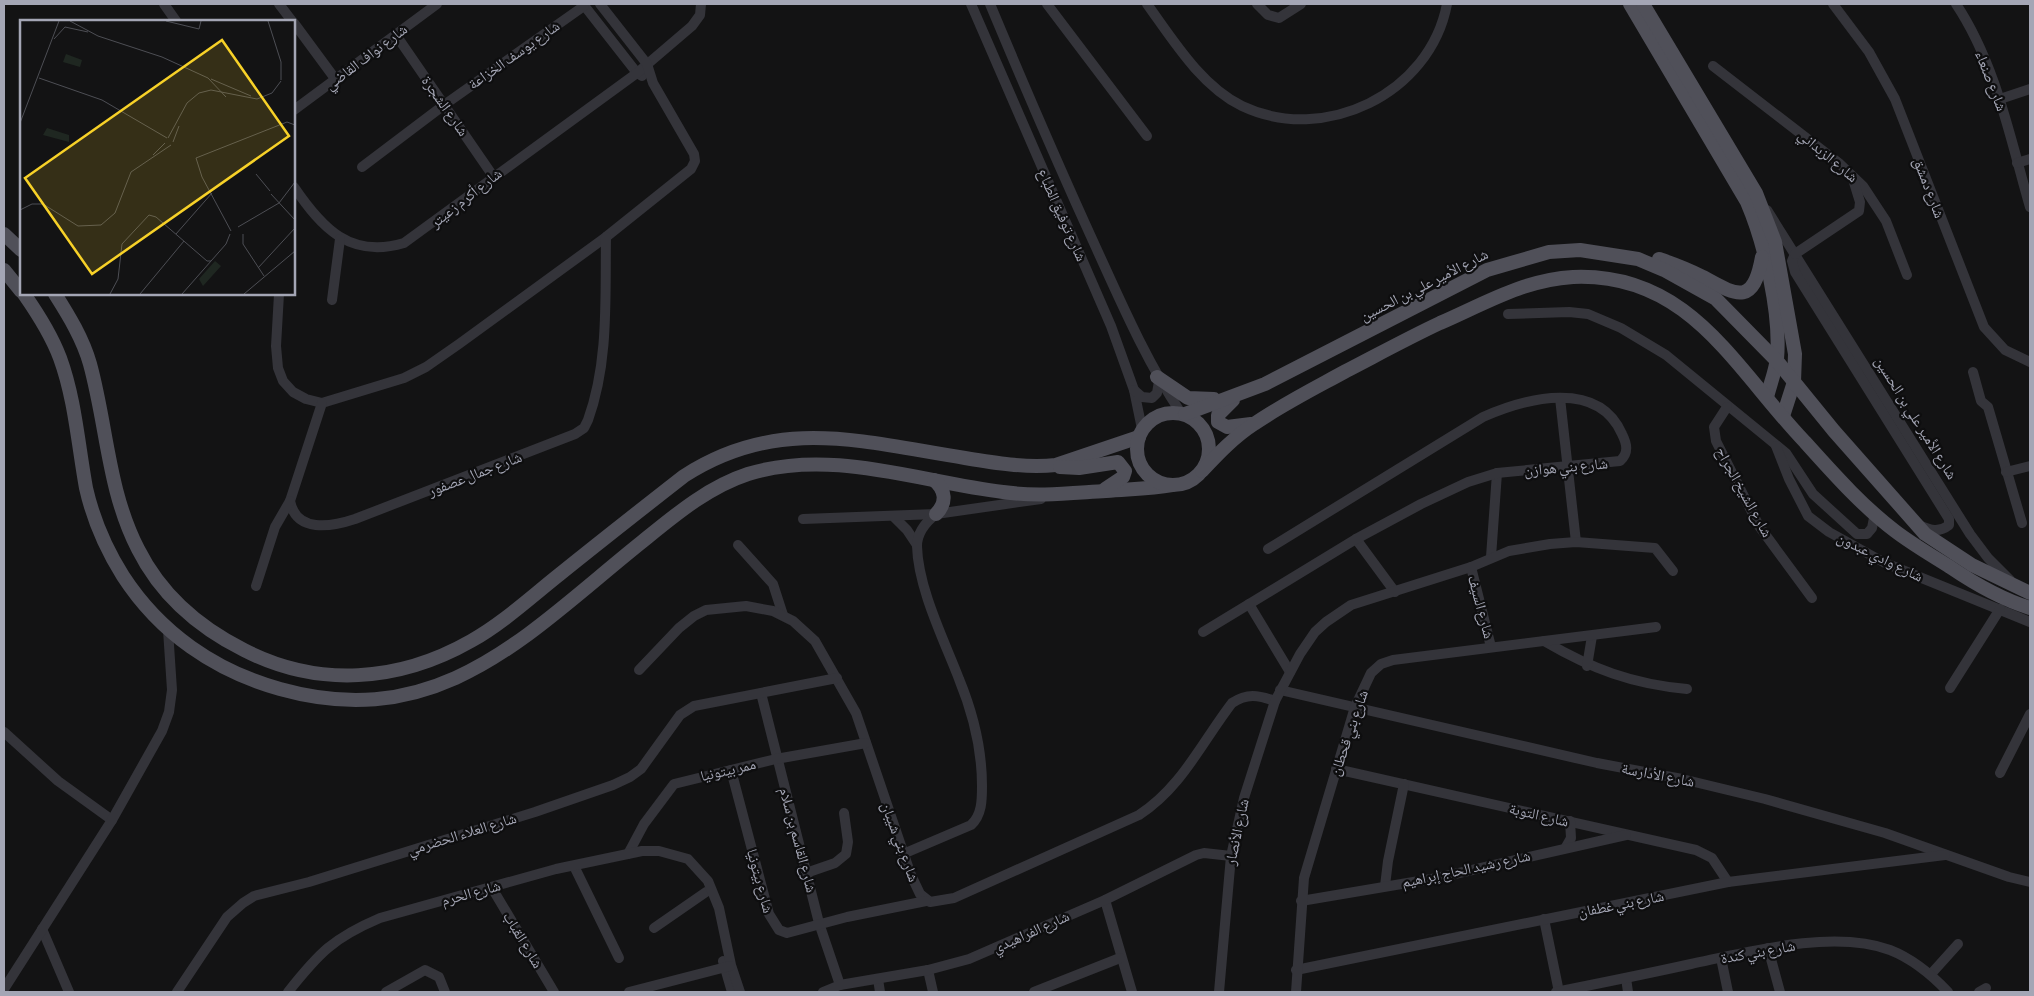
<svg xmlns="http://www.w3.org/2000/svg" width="2034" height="996" viewBox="0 0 2034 996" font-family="'Asap Condensed','Noto Naskh Arabic',sans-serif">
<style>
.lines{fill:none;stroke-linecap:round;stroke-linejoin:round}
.minor{stroke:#34343a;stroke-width:10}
.major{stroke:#505059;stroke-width:14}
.labels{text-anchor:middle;stroke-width:4.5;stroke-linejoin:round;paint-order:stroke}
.street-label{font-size:15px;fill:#a4a6b5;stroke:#0e0e0f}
.inset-road{fill:none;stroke:#4d4e54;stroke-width:1}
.view{fill:#f7d128;fill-opacity:0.15;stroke:#f7d128;stroke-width:2.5}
.inset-edge{fill:none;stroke:#a4a6b5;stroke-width:2.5}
</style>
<rect width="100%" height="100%" fill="#131314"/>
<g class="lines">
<!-- minor -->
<g class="minor">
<polyline points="164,4 176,21"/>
<polyline points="279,4 292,21"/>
<polyline points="583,4 637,73 642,76"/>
<polyline points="971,4 1111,326 1134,390 1142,429"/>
<path d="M990 4C1023 83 1057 162 1093 241 1120 300 1145 359 1181 413"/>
<polyline points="1047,4 1147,136"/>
<path d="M1147 4C1173 40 1201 86 1242 106 1324 145 1430 94 1447 4"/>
<polyline points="1257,4 1268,15 1279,18 1301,4"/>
<polyline points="1833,4 1869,52 1895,99 1984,327 2005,350 2030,362"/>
<path d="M1956 4C1996 64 2010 138 2030 207"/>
<polyline points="294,23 336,80"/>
<polyline points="396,35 493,176"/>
<polyline points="1713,66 1840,164 1863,186 1886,221 1907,275"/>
<polyline points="2000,99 2030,89"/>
<polyline points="294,110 437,4"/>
<polyline points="2017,163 2030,159"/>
<polyline points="362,167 444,105 584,6"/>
<path d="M294 187C322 228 350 259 404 243L637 73 692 26 700 15 701 4"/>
<polyline points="1767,210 1970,534 1988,558 2010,580"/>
<path d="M1795 254 1792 261 1795 272 1949 519V525C1939 533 1929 530 1919 525"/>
<polyline points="1795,254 1859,211 1860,202 1852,176"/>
<polyline points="279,294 276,346 278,368 283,381 293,392 306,399 322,403 404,378 426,367 459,344 606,237 691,169 695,161 694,154 653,83 647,64 600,4"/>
<polyline points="332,300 340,239"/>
<polyline points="1508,314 1569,312 1588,314 1621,328 1666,355 1786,453 1813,494 1857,534 1867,534 1872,528 1875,513"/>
<polyline points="1973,372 1981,401 1988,407 2022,523"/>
<polyline points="1134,390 1142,397 1152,398 1157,393 1159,381"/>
<polyline points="1560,398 1576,542"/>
<path d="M322 403 290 501C296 533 331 527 355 519L575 434 584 428 588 420C609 362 605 298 606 237"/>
<polyline points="1727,407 1714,427 1716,441 1759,526 1812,598"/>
<polyline points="1776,446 1789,479 1808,516 1829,532 1885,563 2030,622"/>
<polyline points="2006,472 2030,466"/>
<polyline points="894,517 907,530 917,545"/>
<polyline points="803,519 936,514 1041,499"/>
<polyline points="1356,539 1395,592"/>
<polyline points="738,545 773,584 783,615"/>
<polyline points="1491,557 1497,473"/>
<polyline points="1471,567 1491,647"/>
<polyline points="256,586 275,527 290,501"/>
<polyline points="1249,604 1290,672"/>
<path d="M1203 632 1356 539 1421 504 1468 482 1497 473 1620 461C1629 453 1627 444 1622 434 1598 379 1526 398 1483 417L1268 549"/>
<path d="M1544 641C1592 669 1632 684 1687 689"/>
<polyline points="1587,666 1592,636"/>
<path d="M639 670 679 628 694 616 706 610 746 606 773 611 793 621 815 641 856 713 911 875 920 894 930 902 954 898 1139 815C1182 787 1202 742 1232 703 1247 693 1258 695 1275 701"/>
<polyline points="1950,688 2000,609"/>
<polyline points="1280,690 1597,763 1682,779 1765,799 1885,833 2009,877 2030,882"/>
<polyline points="761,693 819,923 840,985"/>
<polyline points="4,732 58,781 112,820"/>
<polyline points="1336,769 1696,850 1712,858 1728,882"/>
<polyline points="731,770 769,914 779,930 787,933 847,917 926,901"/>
<polyline points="2000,773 2030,714"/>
<polyline points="1566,847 1571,838 1570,821"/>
<polyline points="628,854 644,824 674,784 776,759 866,743"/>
<path d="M903 854 971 825C982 815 982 800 982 786 982 750 973 713 959 679 944 640 918 588 917 546 917 532 926 522 936 514"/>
<polyline points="574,866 619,958"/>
<polyline points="806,873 835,863 846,854 848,842 844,813"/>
<polyline points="1385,886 1388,861 1404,784"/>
<polyline points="492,888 554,992"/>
<polyline points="1105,900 1132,992"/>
<polyline points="1301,901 1437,878 1626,835"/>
<polyline points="1544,919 1559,992"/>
<polyline points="654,928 706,892"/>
<polyline points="42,929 69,992"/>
<polyline points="1768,948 1780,992"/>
<polyline points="1721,958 1728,992"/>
<polyline points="723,961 732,992"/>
<polyline points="928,970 933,992"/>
<polyline points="1296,970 1728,882 1945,855"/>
<polyline points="1931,974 1958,944"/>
<polyline points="1626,978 1628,992"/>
<polyline points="878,979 880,992"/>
<polyline points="4,989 112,820 162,731 169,712 172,690 168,630"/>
<polyline points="177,992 227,917 243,903 254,896 309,882 535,812 613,785 630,777 641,769 680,715 694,706 837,678"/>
<path d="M288 992C319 953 333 938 380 918L556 869 642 851H659L688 859 708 881 719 908 731 965 740 992"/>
<polyline points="386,992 425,970 439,977 445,992"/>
<polyline points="629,992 730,966"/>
<polyline points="823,992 840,985 928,970 969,959 1105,900 1196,855 1204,853 1231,856"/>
<polyline points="1034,992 1120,958"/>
<polyline points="1219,992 1231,856 1244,798 1275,701 1300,654 1315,632 1326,622 1351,605 1471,567 1509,551 1550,544 1576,542 1655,548 1673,571"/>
<polyline points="1296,992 1304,878 1355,707 1371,673 1381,664 1393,660 1656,627"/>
<path d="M1556 992C1601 983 1646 974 1691 964 1748 952 1834 929 1890 950 1913 959 1931 974 1948 992"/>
<polyline points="1979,992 1986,988"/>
</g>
<!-- major -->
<g class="major">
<path d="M1630 4 1747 202C1765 244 1781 314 1777 359 1775 372 1770 385 1767 397"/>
<polyline points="1643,4 1756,193 1775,242 1795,354 1794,382 1783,416"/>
<polyline points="4,234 21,250"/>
<path d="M1659 259C1674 264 1689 270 1703 277 1736 295 1753 307 1762 257"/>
<polyline points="4,270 21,291"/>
<path d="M24 294C38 314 51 334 60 358 75 399 78 444 86 488 93 519 106 549 123 576 160 633 215 671 280 689 441 734 529 632 643 541 675 515 708 487 748 474 832 448 919 482 1003 492 1038 497 1071 493 1106 491 1128 489 1150 489 1172 485"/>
<path d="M55 294C69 316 83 339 90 364 107 426 108 491 138 549 161 595 198 627 244 650 318 688 399 682 471 641 503 623 531 597 560 574 601 541 643 508 684 476 778 415 863 442 965 458 995 463 1025 468 1056 465L1139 437"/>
<polyline points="1157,377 1188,398 1214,399"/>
<polyline points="1233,400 1218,415 1218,422 1227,427 1251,424"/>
<circle cx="1173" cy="449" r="36"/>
<polyline points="1185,414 1265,384 1487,270 1549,252 1580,250 1638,259 1664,270 1716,299 1777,361 1834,431 1925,534 1972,565 2030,593"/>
<polyline points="1060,467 1079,468 1118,462 1125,471 1123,477 1105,489"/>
<path d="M1202 471C1218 454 1234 437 1254 424 1283 404 1315 388 1346 371 1377 355 1408 338 1440 323 1484 304 1523 280 1573 277 1690 272 1735 369 1805 442 1833 473 1862 506 1895 531 1912 544 1931 555 1950 567 1975 584 2001 599 2030 608"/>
<path d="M934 480C946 490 947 503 936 514"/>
</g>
</g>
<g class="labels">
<!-- street labels -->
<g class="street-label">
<text transform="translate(514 55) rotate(-35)" y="5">شارع يوسف الخزاعة</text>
<text transform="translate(366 57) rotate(-37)" y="5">شارع نواف القاضي</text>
<text transform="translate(1991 81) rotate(69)" y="5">شارع صنعاء</text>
<text transform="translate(445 106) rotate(55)" y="5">شارع الشجرة</text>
<text transform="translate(1828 156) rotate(40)" y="5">شارع الزبداني</text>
<text transform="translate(1929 188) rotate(69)" y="5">شارع دمشق</text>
<text transform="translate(466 198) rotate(-38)" y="5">شارع أكرم زعيتر</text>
<text transform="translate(1062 215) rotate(66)" y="5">شارع توفيق الطباع</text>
<text transform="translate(1424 285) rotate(-27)" y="5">شارع الأمير علي بن الحسين</text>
<text transform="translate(1916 418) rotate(58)" y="5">شارع الأمير علي بن الحسين</text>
<text transform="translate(1566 467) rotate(-5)" y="5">شارع بني هوازن</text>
<text transform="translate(475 474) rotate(-21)" y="5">شارع جمال عصفور</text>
<text transform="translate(1744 492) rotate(61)" y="5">شارع الشيخ الجراح</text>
<text transform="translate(1880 557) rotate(26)" y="5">شارع وادي عبدون</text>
<text transform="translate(1481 607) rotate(75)" y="5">شارع السيف</text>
<text transform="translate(1349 733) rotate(-71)" y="5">شارع بني قحطان</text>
<text transform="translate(728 770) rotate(-13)" y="5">ممر بيتونيا</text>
<text transform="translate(1658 775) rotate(11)" y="5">شارع الأدارسة</text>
<text transform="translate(1539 815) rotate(13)" y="5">شارع التوبة</text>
<text transform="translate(1237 832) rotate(-78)" y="5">شارع الأنصار</text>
<text transform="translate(462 834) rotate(-17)" y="5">شارع العلاء الحضرمي</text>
<text transform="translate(798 840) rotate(75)" y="5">شارع القاسم بن سلام</text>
<text transform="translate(900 842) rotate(70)" y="5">شارع بني شيبان</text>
<text transform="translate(1466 869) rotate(-12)" y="5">شارع رشيد الحاج إبراهيم</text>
<text transform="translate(760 881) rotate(75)" y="5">شارع بيتونيا</text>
<text transform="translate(471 893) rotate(-15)" y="5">شارع الحرم</text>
<text transform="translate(1621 904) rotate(-11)" y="5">شارع بني غطفان</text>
<text transform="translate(1031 932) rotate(-24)" y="5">شارع الفراهيدي</text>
<text transform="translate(523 940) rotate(59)" y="5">شارع القباب</text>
<text transform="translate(1758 952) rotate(-10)" y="5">شارع بني كندة</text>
</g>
</g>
<!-- overview -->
<g transform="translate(20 20)">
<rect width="275" height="275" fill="#131314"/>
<path d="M46 34 62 40 60 47 43 42ZM27 108 49 115V122L23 115ZM195 241 201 246 183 266 179 259Z" fill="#1f2721"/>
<path class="inset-road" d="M50 1 78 16 142 37 188 58 206 77M146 1 179 9 181 1M248 1 261 42V60M34 19 45 7 68 12M19 58 82 80 147 118M191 59 231 76M0 103 39 1M148 118 167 83 179 73 191 70 237 79 252 73 261 61M153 122 159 106M133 135 145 123M236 154 250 171M251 174 275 200M0 190 12 184H23L58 206 81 205 95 193 111 152 151 125M129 195 136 197 187 241H191M218 207 259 183 275 162M211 211 182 157 176 138 267 102 275 105M156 214 192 173M223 214V224L244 256M238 248 275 208M90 274 98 259 102 224 129 195M120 274 164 221M162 274 206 224 210 214M224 274 275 231"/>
<path class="view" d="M202 20 269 116 72 254 5 158Z"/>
<rect width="275" height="275" class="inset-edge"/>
</g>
<!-- border -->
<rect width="2034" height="996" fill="none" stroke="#a4a6b5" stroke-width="10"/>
</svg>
